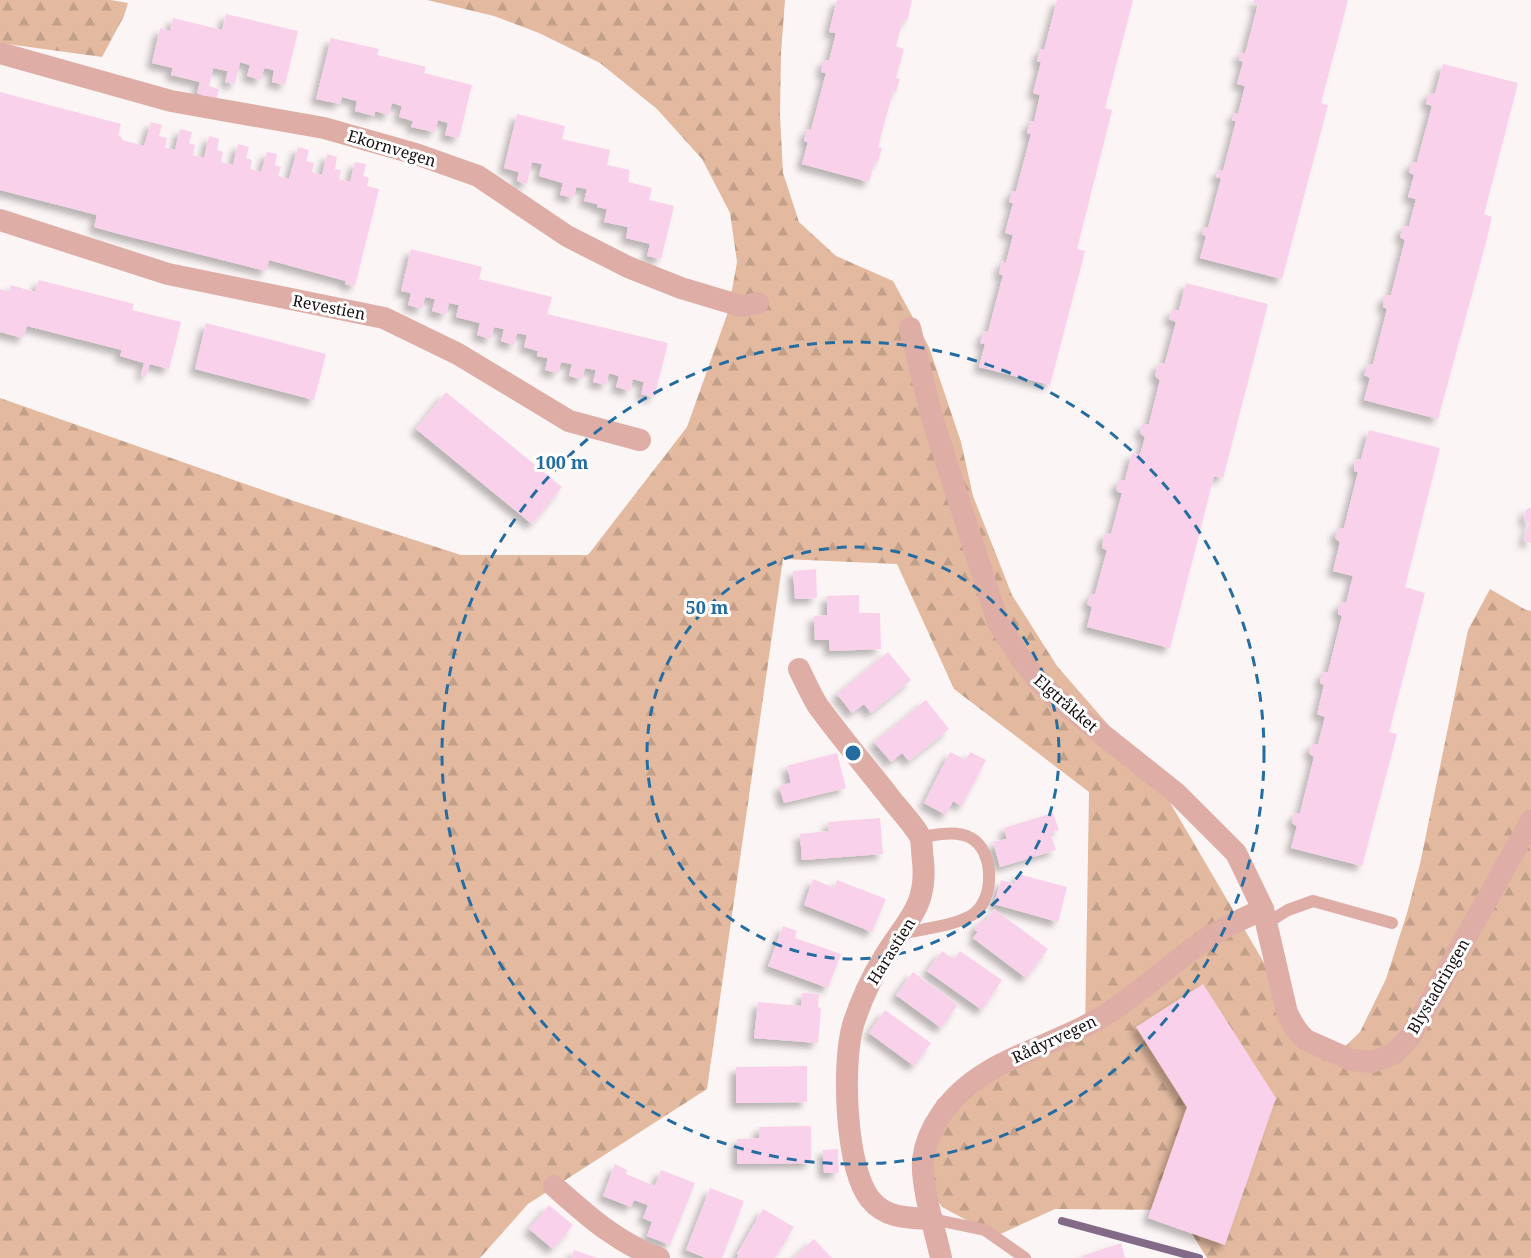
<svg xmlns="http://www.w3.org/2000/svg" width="1531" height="1258" viewBox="0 0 1531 1258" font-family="'Noto Serif',serif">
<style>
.forest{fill:url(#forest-firs)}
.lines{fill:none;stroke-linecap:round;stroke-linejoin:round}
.stream{stroke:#826a88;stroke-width:8}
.building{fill:#fad1ea;filter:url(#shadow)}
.lane{stroke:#deada5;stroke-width:12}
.street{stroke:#deada5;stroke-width:22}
.ring{fill:none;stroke:#256da1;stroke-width:3;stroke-dasharray:10 8}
.labels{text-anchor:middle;stroke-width:6;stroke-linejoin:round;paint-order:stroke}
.street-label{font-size:16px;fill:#1a1012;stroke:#fff}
.centre{fill:#256da1;stroke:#fff;stroke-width:3}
.ring-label{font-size:18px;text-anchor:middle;font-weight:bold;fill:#256da1;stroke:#fff;stroke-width:6;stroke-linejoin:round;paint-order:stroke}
</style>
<defs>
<pattern id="forest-firs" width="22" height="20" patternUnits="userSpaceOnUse" patternTransform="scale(1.5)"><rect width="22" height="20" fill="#e3baa0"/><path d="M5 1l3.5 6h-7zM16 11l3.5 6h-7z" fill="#c29f89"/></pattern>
<filter id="shadow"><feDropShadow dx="-5.5" dy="5.5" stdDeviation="3" flood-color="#0004"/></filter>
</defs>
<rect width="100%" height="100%" fill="#fcf5f6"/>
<!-- forest -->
<g class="forest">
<polygon points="0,0 111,0 128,3 124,16 102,57 0,43"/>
<polygon points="427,0 785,0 781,53 780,115 783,173 799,222 836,256 893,281 929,347 961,442 973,496 1012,595 1057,666 1158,782 1263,961 1331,1060 1360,1032 1386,979 1407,913 1420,864 1468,630 1490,589 1526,610 1531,611 1531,1258 1207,1258 1177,1210 1055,1209 996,1236 942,1207 922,1177 937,1100 982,1072 1085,1035 1089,792 954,689 897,564 783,559 707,1089 528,1204 480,1258 0,1258 0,398 294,501 461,555 588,555 687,427 728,312 737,262 730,213 702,159 657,109 600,63 539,33 494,16"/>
</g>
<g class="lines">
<!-- stream -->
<polyline class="stream" points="1062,1221 1199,1258"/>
</g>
<!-- building -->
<g class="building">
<polygon points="837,0 912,0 907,21 903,20 896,46 904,49 896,78 900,79 896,92 893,91 878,147 882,148 878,162 875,161 869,182 802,164 808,142 804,141 807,129 811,130 826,73 821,72 824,60 829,61 836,33 829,32"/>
<polygon points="1057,0 1133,0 1105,108 1112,110 1077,249 1085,251 1050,385 979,367 985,344 980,343 984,331 988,332 1003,275 999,274 1002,261 1006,263 1013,235 1005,233 1013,203 1009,202 1012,191 1016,191 1031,134 1027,133 1030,121 1034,122 1040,95 1033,93 1041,62 1037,61 1040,49 1044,50"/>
<polygon points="1254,0 1348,0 1321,103 1328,105 1282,279 1200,258 1206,236 1202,234 1204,227 1208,228 1221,178 1216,177 1218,170 1223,171 1236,121 1232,120 1234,113 1238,114 1245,86 1237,84 1243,62 1239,60 1240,52 1245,54 1258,4 1253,3"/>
<polygon points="226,14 298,31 285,85 272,82 274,70 264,68 261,80 247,76 250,65 240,62 235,84 225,82 228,71 213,68 209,86 219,89 216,101 197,93 200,82 171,75 173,68 152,63 160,28 170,31 173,18 222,30"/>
<polygon points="331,38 379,49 377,55 426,67 424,73 472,85 459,138 445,135 448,123 438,120 435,132 411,127 413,121 399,117 402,106 392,103 389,115 375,111 374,116 355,111 357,101 342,97 340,104 316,99"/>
<polygon points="1443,64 1518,83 1484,214 1492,217 1485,246 1438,419 1364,400 1370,378 1364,375 1368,364 1373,364 1387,309 1383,307 1383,301 1386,295 1391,295 1405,240 1400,237 1403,226 1409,226 1416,199 1408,197 1414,175 1409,172 1411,163 1417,162 1432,106 1426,104 1429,93 1435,93"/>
<polygon points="0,92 121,124 118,136 122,137 122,140 144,146 151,122 162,125 159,136 167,138 165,148 175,150 180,129 192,132 189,143 195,145 193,155 204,158 209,136 219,139 217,150 223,152 221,162 233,165 238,144 249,147 246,158 252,160 250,169 261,172 267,152 277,154 275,165 281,167 278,176 289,179 298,147 309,150 306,161 314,163 312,172 322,175 327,154 337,157 335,169 341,170 339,179 350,182 355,162 366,164 363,176 369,178 367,186 379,189 355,286 345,284 346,281 269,260 266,271 123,235 94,227 97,215 0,190"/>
<polygon points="517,114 565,126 562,139 610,150 607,165 630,170 628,182 652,188 649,200 674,206 661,259 647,256 650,244 626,238 628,227 604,222 607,209 597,207 597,204 584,201 587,189 576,187 574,198 560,195 563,183 539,176 542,164 532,162 527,184 517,181 519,172 504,168"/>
<polygon points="411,249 482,267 479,279 552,297 547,314 668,343 654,397 641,394 644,382 633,379 630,391 616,387 619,376 609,373 606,385 593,382 596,370 585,368 582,379 569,376 572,364 561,362 558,373 545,370 548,358 537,356 538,351 524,347 527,335 517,333 514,345 501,341 504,329 494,327 491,339 477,335 480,323 456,317 459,305 449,303 446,315 432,311 435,299 425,297 422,309 408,305 411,293 401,291"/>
<polygon points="39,280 134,304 132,310 181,322 169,369 150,364 146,376 141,375 144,363 120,356 122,350 27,326 23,338 0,332 0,289 9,292 11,285 35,292"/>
<polygon points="1186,283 1268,304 1223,478 1214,476 1170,648 1087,627 1092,607 1087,604 1091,594 1095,594 1107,550 1102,548 1104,535 1107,533 1111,534 1122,493 1118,492 1116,489 1119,480 1125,480 1132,453 1140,455 1145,437 1140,433 1142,424 1149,424 1160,380 1155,376 1158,364 1165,363 1176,322 1169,319 1172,310 1179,310"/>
<polygon points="206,323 326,354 314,400 195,369"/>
<polygon points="446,392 562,487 532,524 416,429"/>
<polygon points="1369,430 1440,448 1405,587 1425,593 1389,732 1397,734 1362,866 1291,848 1297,826 1292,823 1294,814 1300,813 1314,757 1309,753 1312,744 1318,744 1325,717 1317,714 1324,685 1320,683 1321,678 1323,672 1328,672 1342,616 1338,614 1338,609 1341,602 1346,603 1353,576 1333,571 1340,542 1335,538 1338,528 1344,528 1358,472 1354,471 1355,460 1361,459"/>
<polygon points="1529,508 1531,508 1531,543 1524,541 1529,522 1525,521 1524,518 1526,510"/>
<polygon points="816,569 817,598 795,599 793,571"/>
<polygon points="859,595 859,613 880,613 881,649 830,651 829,640 815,640 814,616 827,615 827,596"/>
<polygon points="888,652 911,680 871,713 864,704 852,713 837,694"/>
<polygon points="926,700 949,729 909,761 902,753 891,762 874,742"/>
<polygon points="950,752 966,760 970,752 986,760 962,806 953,801 946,815 924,803"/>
<polygon points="837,753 846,788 784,803 779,786 791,783 787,766"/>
<polygon points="1053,813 1059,830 1050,833 1056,850 1000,867 993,842 1007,839 1004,828"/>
<polygon points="880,818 883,854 802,860 800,834 829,831 828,822"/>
<polygon points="1018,874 1067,887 1058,922 994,904 1001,880 1015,884"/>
<polygon points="813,879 834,888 837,880 886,899 872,932 804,905"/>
<polygon points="994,909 1048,949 1026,978 973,938 978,932 974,929 981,920 985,922"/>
<polygon points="783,926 797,931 795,938 841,954 828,988 768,966"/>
<polygon points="942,951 954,959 960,951 1002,980 982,1010 927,971"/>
<polygon points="913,972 958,1005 941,1028 896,995"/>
<polygon points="1203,984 1276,1098 1225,1245 1148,1218 1187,1107 1136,1027"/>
<polygon points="802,993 819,994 818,1007 821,1008 818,1043 754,1038 758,1002 801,1006"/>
<polygon points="885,1010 931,1043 914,1066 869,1033"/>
<polygon points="807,1066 807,1102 736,1103 736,1067"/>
<polygon points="811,1126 811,1163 737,1164 737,1139 759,1138 759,1127"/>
<polygon points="838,1149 839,1173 824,1173 823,1150"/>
<polygon points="615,1164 627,1170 626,1174 655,1186 661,1170 695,1183 670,1245 647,1236 652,1222 643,1218 648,1205 634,1200 631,1207 603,1196"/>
<polygon points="710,1188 744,1201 722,1258 706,1258 686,1250"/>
<polygon points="549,1205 573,1225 553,1249 529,1229"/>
<polygon points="763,1209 794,1227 775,1258 737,1258 739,1255 737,1254"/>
<polygon points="814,1239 832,1258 794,1258"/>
<polygon points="1121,1243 1125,1258 1083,1258 1082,1256"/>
<polygon points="574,1250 597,1258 571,1258"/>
</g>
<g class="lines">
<!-- lane -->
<g class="lane">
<polyline points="1267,923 1288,910 1313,901 1392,923"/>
<path d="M900 934C921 929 954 926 972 915 995 901 995 851 971 838 955 830 937 835 920 837"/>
<polyline points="932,1219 985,1230 1025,1258"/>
</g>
<!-- street -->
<g class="street">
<polyline points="0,53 171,101 324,128 416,154 478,176 567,236 628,267 681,288 741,306 758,303"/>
<polyline points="0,220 168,274 384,318 458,354 569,421 640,440"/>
<polyline points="910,328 933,421 998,622 1019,656 1037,679 1054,696 1176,793 1236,853 1263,909 1287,1013 1296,1030 1306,1040 1351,1060 1372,1062 1393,1054 1410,1037 1531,821"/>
<path d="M799 669C805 681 811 695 818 706 840 736 865 766 888 795 895 805 918 829 921 839 922 846 922 854 923 861 928 908 904 923 883 959 870 980 860 1003 853 1025 842 1063 845 1167 870 1199 886 1219 909 1218 932 1219"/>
<path d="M554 1186C587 1215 617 1243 659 1258"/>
<path d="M941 1258C935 1230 921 1187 923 1159 925 1143 933 1126 942 1113 980 1059 1047 1050 1100 1018 1137 996 1168 966 1203 941 1221 928 1243 919 1263 909"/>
</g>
</g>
<!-- distance rings -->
<g class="ring">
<circle cx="853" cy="753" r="206"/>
<circle cx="853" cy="753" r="411"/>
</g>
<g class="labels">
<!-- street labels -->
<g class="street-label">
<text transform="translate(392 148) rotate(17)" y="6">Ekornvegen</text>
<text transform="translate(329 307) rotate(11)" y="6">Revestien</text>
<text transform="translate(1066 703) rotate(41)" y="6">Elgtråkket</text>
<text transform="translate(891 951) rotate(-58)" y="6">Harastien</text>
<text transform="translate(1438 986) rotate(-60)" y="6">Blystadringen</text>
<text transform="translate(1054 1039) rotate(-25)" y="6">Rådyrvegen</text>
</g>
</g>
<circle cx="853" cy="753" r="9" class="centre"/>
<g class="ring-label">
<text x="562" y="469">100 m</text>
<text x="707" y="614">50 m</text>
</g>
</svg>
